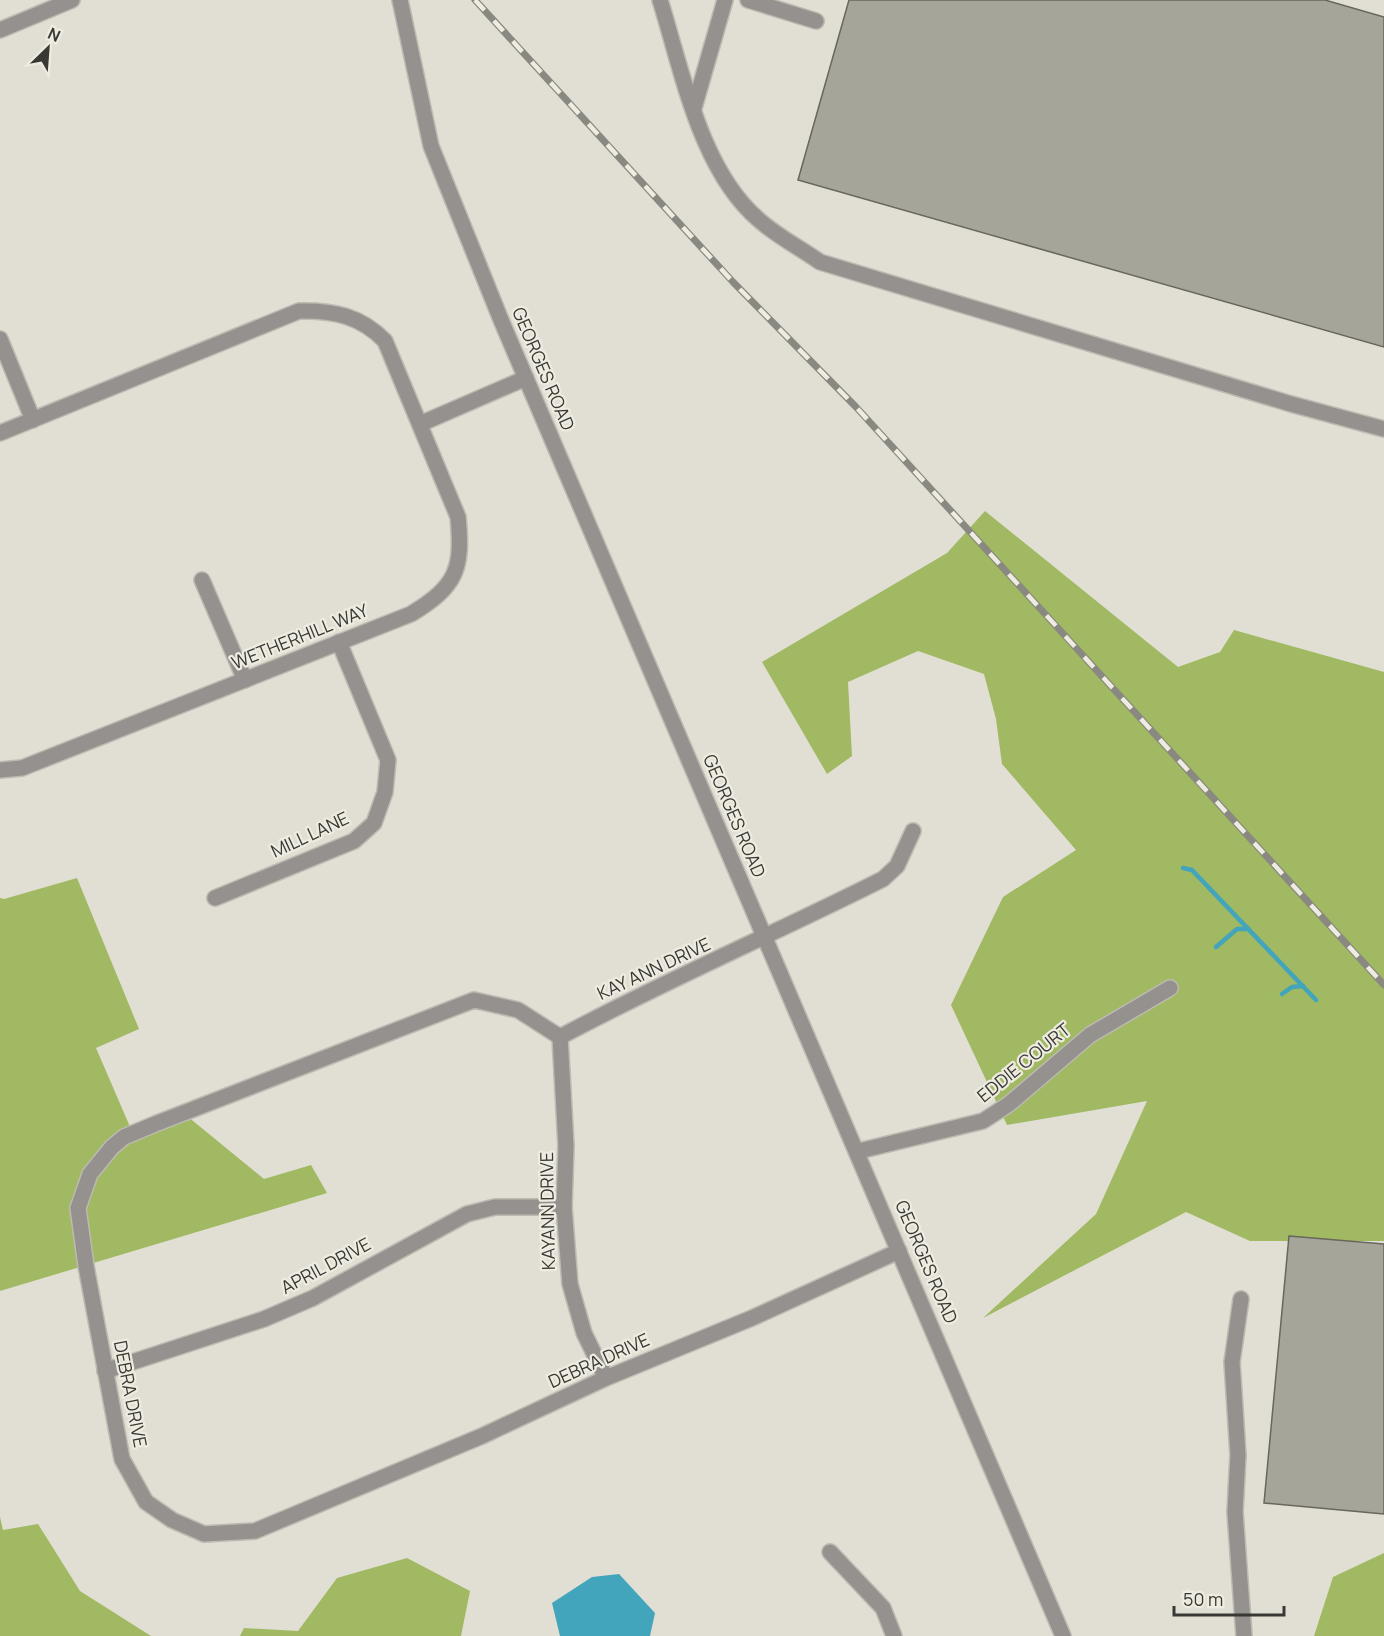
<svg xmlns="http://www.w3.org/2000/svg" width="1384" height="1636" viewBox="0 0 1384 1636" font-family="Manrope,sans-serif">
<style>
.green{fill:#a0b962}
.water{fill:#42a5bb}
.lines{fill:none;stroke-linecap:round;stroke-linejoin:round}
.stream{stroke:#42a5bb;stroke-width:4.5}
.building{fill:#a6a59a;stroke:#69675d;stroke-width:1.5}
.minor-casing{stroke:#bcbab1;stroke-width:18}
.minor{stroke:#95918e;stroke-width:15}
.rail-casing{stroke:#8a8981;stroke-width:7}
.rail{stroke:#eeece1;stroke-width:4.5;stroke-dasharray:14;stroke-linecap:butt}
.labels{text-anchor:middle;stroke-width:4.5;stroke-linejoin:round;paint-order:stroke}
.street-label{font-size:18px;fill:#393834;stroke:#eeece1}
</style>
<rect width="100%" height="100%" fill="#e1dfd4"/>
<!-- green -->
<g class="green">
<polygon points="985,511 1178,667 1220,652 1234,630 1384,672 1384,1241 1250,1241 1186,1212 983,1318 1096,1214 1147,1101 1007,1125 951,1005 1003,897 1076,850 1002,764 996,719 984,674 918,651 848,682 852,756 827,774 762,662 947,553"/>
<polygon points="77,878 139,1029 96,1048 134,1136 187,1116 264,1179 311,1165 327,1193 0,1291 0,898 4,899"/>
<polygon points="0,1517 3,1530 38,1524 80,1591 151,1636 0,1636"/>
<polygon points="1384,1553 1384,1636 1314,1636 1333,1577"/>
<polygon points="407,1558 470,1591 461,1636 240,1636 244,1628 298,1631 337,1578"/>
</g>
<!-- water -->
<polygon class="water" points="619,1574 655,1613 650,1636 560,1636 552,1603 592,1577"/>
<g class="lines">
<!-- stream -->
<g class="stream">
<polyline points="1183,868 1192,870 1316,1000"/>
<polyline points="1216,947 1237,929 1248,929"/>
<polyline points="1282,994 1292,987 1303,986"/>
</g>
</g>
<!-- building -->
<g class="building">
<polygon points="849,0 1325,0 1384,17 1384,347 798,180"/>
<polygon points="1289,1236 1384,1244 1384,1514 1264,1503"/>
</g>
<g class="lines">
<!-- minor casing -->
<g class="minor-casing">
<g id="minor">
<polyline points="400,0 431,146 501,320 1063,1636"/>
<path d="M660 0C682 70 700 170 759 220 777 236 800 248 820 262L1291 404 1384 429"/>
<polyline points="748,0 816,21"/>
<polyline points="0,30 72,0"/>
<polyline points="694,108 725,0"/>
<polyline points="0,339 33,420"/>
<polyline points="420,424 526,378"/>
<path d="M0 433 299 311C333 310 361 316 385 341L458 517C463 569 457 586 411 614L22 768 0 770"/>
<polyline points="202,580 245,680"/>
<polyline points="215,898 354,841 374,823 385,792 388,760 339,642"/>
<polyline points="560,1037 518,1010 474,1000 155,1124 124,1137 112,1147 90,1174 78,1208 86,1266 122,1459 146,1502 172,1520 204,1534 255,1531 482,1436 606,1378 752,1318 899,1251"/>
<path d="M560 1037C666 980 776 933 883 879L897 866 913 831"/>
<polyline points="560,1037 566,1146 564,1207 570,1284 584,1333 606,1378"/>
<polyline points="859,1151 983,1121 1009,1104 1090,1035 1170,988"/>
<polyline points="1241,1299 1232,1362 1238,1455 1235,1512 1244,1636"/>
<polyline points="105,1371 264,1319 313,1298 467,1214 495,1207 564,1207"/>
<polyline points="830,1552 883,1608 894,1636"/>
</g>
</g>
<!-- minor -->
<use href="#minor" class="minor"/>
<!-- rail casing -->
<g class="rail-casing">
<polyline id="rail" points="475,0 733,282 856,407 1384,985"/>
</g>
<!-- rail -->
<use href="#rail" class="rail"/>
</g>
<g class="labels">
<!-- street labels -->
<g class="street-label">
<text transform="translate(543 369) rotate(67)" y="6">GEORGES ROAD</text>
<text transform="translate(300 637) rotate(-22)" y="6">WETHERHILL WAY</text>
<text transform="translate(734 816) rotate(67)" y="6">GEORGES ROAD</text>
<text transform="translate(310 835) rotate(-25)" y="6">MILL LANE</text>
<text transform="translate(654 969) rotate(-25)" y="6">KAY ANN DRIVE</text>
<text transform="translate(1024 1063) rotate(-39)" y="6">EDDIE COURT</text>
<text transform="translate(548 1211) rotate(-91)" y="6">KAYANN DRIVE</text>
<text transform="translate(926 1262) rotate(67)" y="6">GEORGES ROAD</text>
<text transform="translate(326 1266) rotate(-28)" y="6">APRIL DRIVE</text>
<text transform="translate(599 1361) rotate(-24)" y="6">DEBRA DRIVE</text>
<text transform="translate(130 1394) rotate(79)" y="6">DEBRA DRIVE</text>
</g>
</g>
<!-- north arrow -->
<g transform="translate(48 48) rotate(25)" stroke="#eeece1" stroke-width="4.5" paint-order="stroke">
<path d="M0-4.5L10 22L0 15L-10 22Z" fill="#393834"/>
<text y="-9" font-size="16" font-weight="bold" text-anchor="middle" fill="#393834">N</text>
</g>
<!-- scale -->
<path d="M1174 1606v9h110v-9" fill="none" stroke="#393834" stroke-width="3"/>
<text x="1183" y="1606" font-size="18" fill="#393834" stroke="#eeece1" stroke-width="4.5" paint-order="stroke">50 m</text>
</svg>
